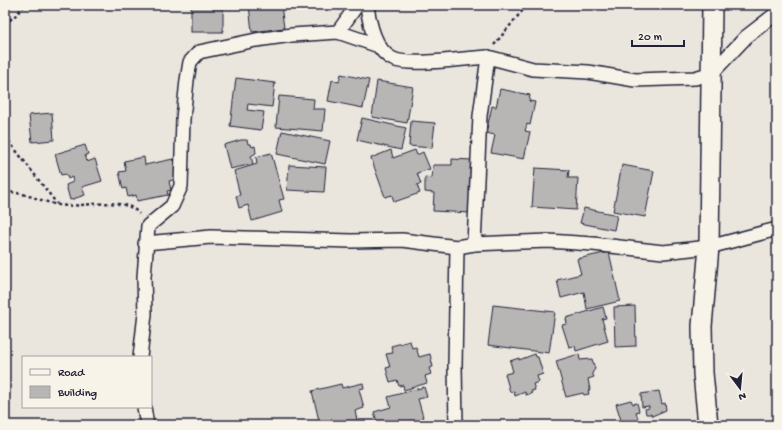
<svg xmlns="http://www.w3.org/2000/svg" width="782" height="430" viewBox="0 0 782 430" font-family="'Gochi Hand',sans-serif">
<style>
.building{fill:#b8b6b5;stroke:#22223b}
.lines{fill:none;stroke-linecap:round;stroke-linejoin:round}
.street-casing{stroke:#22223b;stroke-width:16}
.secondary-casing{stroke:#22223b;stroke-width:22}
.path{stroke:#22223b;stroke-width:2.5;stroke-dasharray:3 3;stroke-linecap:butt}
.street{stroke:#f7f3e8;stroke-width:13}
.secondary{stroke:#f7f3e8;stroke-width:19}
</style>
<rect width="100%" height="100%" fill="#eae6de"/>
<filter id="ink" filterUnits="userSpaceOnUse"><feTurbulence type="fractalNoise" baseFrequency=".025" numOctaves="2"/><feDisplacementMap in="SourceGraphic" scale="8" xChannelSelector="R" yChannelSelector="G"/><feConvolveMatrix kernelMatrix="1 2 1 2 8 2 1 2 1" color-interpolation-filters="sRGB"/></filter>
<g filter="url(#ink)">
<!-- building -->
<g class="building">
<rect x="191" y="5" width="32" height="27"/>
<polygon points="249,5 281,5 284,28 252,32"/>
<polygon points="341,74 369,80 363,108 328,101 332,80 339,82"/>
<polygon points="236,78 275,83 272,107 248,104 247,110 264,112 261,130 230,126"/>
<polygon points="377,81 413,87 407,123 372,117"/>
<polygon points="500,89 530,95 529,101 535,102 530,125 527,124 525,131 530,132 524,159 491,153 495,135 486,133 492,106 496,107"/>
<polygon points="279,96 314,99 313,109 325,109 323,131 276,127"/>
<polygon points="52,113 54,140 32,142 29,115"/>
<polygon points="362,118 406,128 401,150 357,140"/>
<polygon points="411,121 435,123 432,148 409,146"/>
<polygon points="282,131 330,141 325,164 277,154"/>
<polygon points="241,140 247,140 248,144 251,144 252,147 255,146 256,153 251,156 253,164 230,169 224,145"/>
<polygon points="85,145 88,154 85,155 87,162 95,159 102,181 82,187 85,195 70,200 66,185 73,182 72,177 68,179 66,174 61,175 55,154"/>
<polygon points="391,150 393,158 415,150 417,155 423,152 430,169 417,173 421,184 417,185 420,193 394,202 392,195 385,197 371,158"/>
<polygon points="271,153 284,199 279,200 282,212 252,221 248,205 239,208 236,196 240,195 234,171 257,164 256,157"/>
<polygon points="144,157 145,165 173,159 177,179 169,181 171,190 167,191 168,195 137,201 136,195 128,197 126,188 123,189 119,172 126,171 124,161"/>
<polygon points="452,159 472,160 470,213 433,211 434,193 425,192 425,177 432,178 433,165 452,165"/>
<polygon points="289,165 326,167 324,192 287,190"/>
<polygon points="622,165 654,171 645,217 613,211"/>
<polygon points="535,168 569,170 568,178 578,178 576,210 532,207"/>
<polygon points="584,208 617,215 614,230 580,223"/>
<polygon points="609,252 620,301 587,309 584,292 561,298 557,280 581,274 577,259"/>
<polygon points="493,305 555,312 549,353 488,345"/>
<polygon points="635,306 636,346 615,347 614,307"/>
<polygon points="603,307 606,318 602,319 608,341 576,351 575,346 569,347 562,325 567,324 566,318"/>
<polygon points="410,341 412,348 416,347 419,357 430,354 433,367 429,368 431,374 425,376 427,383 404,390 403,385 399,386 397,380 390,382 386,368 390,367 386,354 393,353 391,346"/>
<polygon points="535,354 536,357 538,357 543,374 537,376 539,382 533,384 535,390 531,391 532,393 526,395 525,392 515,396 514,391 510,392 505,374 513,372 510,361 519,358 519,360"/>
<polygon points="579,354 580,360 592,359 595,369 592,373 594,377 588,379 590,390 588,391 589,394 584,395 583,393 566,397 556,361"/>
<polygon points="363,383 364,388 359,389 364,408 355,411 358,425 320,425 312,391 341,384 342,388"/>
<polygon points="424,387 427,397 418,399 425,424 378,425 374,412 391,407 388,397"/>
<polygon points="659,391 662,404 665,403 666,410 652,416 651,414 646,414 645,409 649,408 649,406 642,407 641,394"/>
<polygon points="631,400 633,404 637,403 639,411 636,412 640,425 610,425 610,423 621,420 616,404"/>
</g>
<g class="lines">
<!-- street casing -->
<g class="street-casing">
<g id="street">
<path d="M367 5C369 22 375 51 393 59 411 67 465 58 488 57"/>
<polyline points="338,32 357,5"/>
<polyline points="145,243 211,237 351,241 402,240 457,247 474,244 548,241 593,244 663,252 709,247 777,229"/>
<polyline points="474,244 480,116 488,57 533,69 588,72 635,80 695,78 712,73 746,37 777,13"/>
<polyline points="140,357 145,314 144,277 148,226 172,206 181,186 183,119 187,80 190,62 199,52 256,40 292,35 338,32 379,46"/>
<polyline points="144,407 147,425"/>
<polyline points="456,425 455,366 457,247"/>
</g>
</g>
<!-- secondary casing -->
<g class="secondary-casing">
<polyline id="secondary" points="708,425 703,373 702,326 709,247 712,5"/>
</g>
<!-- path -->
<g class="path">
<polyline points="5,24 16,15 25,5"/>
<polyline points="494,45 527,5"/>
<polyline points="5,136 57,204"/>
<path d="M5 192C26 192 39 201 59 205 81 209 124 194 139 214"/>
</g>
<!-- street -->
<use href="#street" class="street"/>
<!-- secondary -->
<use href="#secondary" class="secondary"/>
</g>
</g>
<!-- margin -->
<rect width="782" height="430" fill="none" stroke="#f7f3e8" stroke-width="20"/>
<rect x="10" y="10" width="762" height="410" fill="none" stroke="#22223b" stroke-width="1.5" filter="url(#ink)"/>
<!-- legend -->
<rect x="22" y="356" width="130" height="52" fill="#f7f3e8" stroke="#a29fa3"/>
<rect x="30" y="369" width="20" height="6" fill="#f7f3e8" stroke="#a29fa3"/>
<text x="58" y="376" font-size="12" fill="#22223b">Road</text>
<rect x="30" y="386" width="20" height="12" fill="#b8b6b5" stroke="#a29fa3"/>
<text x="58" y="396" font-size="12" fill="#22223b">Building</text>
<!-- north arrow -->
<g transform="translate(740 388) rotate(164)" stroke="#f7f3e8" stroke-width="3" paint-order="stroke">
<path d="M0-3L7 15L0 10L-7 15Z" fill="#22223b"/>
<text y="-6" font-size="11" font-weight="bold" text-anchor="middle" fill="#22223b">N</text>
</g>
<!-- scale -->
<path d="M632 40v6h52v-6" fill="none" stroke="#22223b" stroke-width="2"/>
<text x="638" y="40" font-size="12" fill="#22223b" stroke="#f7f3e8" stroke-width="3" paint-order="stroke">20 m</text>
</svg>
